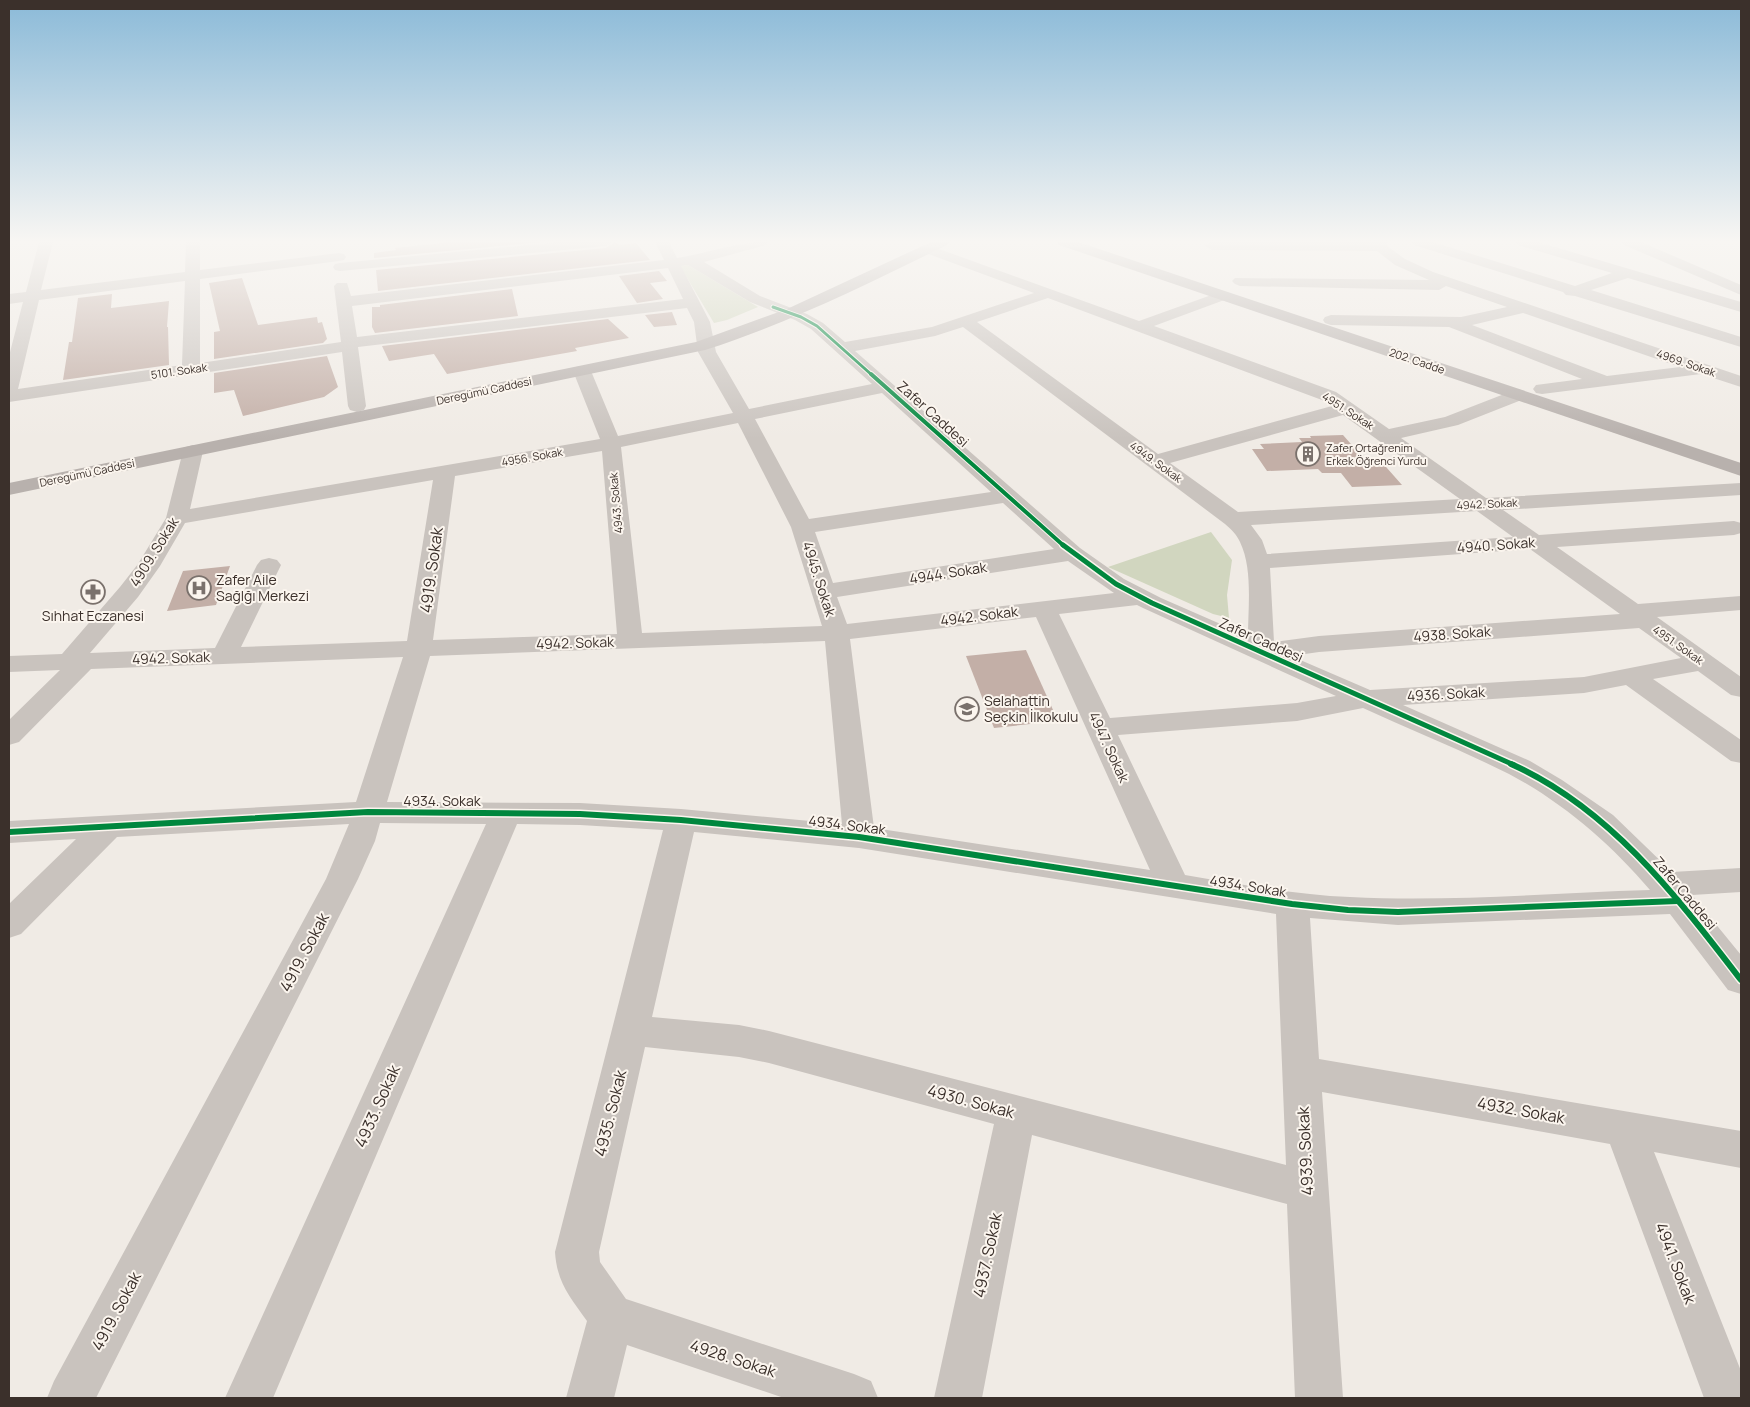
<svg xmlns="http://www.w3.org/2000/svg" width="1750" height="1407" viewBox="0 0 1750 1407" font-family="Manrope,sans-serif">
<style>
.green{fill:#d1d6bf}
.building{fill:#c3afa7}
.lines{fill:none;stroke-linecap:round;stroke-linejoin:round}
.minor{fill:#c9c3be;fill-rule:evenodd}
.major{fill:#b8b1ad;fill-rule:evenodd}
.cycleway-far3-casing{stroke:#fbf5ee;stroke-width:5}
.cycleway-far2-casing{stroke:#fbf5ee;stroke-width:6}
.cycleway-far1-casing{stroke:#fbf5ee;stroke-width:8}
.cycleway-casing{stroke:#fbf5ee;stroke-width:9}
.cycleway-far3{stroke:#00873e;stroke-width:3}
.cycleway-far2{stroke:#00873e;stroke-width:4}
.cycleway-far1{stroke:#00873e;stroke-width:5}
.cycleway{stroke:#00873e;stroke-width:6}
.labels{text-anchor:middle;stroke-width:4;stroke-linejoin:round;paint-order:stroke}
.far-street-label{font-size:11px;fill:#3b302b;stroke:#fbf5ee}
.far-poi-label{font-size:11px;fill:#3b302b;stroke:#fbf5ee;text-anchor:start}
.street-label{font-size:14px;fill:#3b302b;stroke:#fbf5ee}
.poi-label{font-size:14px;fill:#3b302b;stroke:#fbf5ee;text-anchor:start}
.near-street-label{font-size:16px;fill:#3b302b;stroke:#fbf5ee}
</style>
<rect width="100%" height="100%" fill="#f0ebe5"/>
<!-- green -->
<g class="green">
<polygon points="688,265 758,307 727,320 714,323 680,266"/>
<polygon points="1211,532 1232,560 1227,595 1229,618 1213,614 1108,567"/>
</g>
<!-- building -->
<g class="building">
<polygon points="452,242 541,242 374,258 374,253 396,250 395,248"/>
<polygon points="615,242 620,245 636,243 650,260 378,291 376,270 606,248"/>
<polygon points="659,271 667,281 650,283 663,299 637,303 619,276"/>
<polygon points="242,278 258,325 317,317 318,323 322,322 327,339 323,343 214,359 214,332 220,331 209,283"/>
<polygon points="512,289 518,316 375,333 372,327 372,307 380,307 380,305"/>
<polygon points="112,294 111,308 169,301 167,327 168,327 169,365 63,380 69,342 72,342 78,298"/>
<polygon points="672,312 677,325 654,327 645,315"/>
<polygon points="608,319 629,338 575,348 577,351 447,374 434,354 389,361 382,346"/>
<polygon points="327,356 338,387 324,397 243,416 234,390 214,393 214,373"/>
<polygon points="1343,435 1365,460 1379,459 1402,485 1352,487 1341,473 1322,473 1318,469 1267,471 1252,449 1264,449 1260,444 1302,442 1299,438 1311,438 1310,436"/>
<polygon points="230,566 216,605 167,611 183,571"/>
<polygon points="1026,650 1058,721 994,728 966,656"/>
</g>
<g class="lines">
<!-- minor -->
<g class="minor">
<path d="M39 242H53L41 290 185 272 186 242H200V270L339 253 344 254 346 257 344 260 339 261 200 279V363L341 342 334 286 337 283H347L351 296 664 260 655 242H669L677 258C708 253 737 242 768 242L766 245 704 262 760 296 807 314 823 323 845 342 932 327 1034 293 923 252 921 249 923 246 928 245 1139 321 1217 293H1227L1230 296 1227 299 1154 326 1336 392 1389 429 1445 417 1512 391 1518 389 1524 391 1527 395 1524 399 1458 425 1401 438 1486 498 1741 483V495L1503 510 1539 535 1734 521 1741 523V533L1734 535 1557 547 1638 604 1741 596V610L1657 617 1741 677V697L1731 695 1698 671 1653 679 1741 740V763L1731 761 1626 685 1584 693 1403 705 1530 761 1562 780 1613 815 1672 872 1741 868V892L1692 895 1741 955V994L1728 990 1670 914 1398 925 1310 918 1319 1059 1741 1131V1168L1654 1152 1741 1371V1398H1704L1610 1144 1322 1092 1343 1398H1295L1287 1204 1032 1135 982 1398H934L994 1124 769 1063 739 1057 645 1047 599 1252 600 1262 626 1299 854 1374 871 1381 878 1398H784L627 1345 614 1398H566L587 1321C570 1297 557 1283 555 1252L663 830 580 825 517 824 273 1398H225L486 824 380 823 375 841 358 879 96 1398H47L54 1381 326 879 349 824 117 837 21 934 9 938V904L76 839 9 843V821L356 802 403 657 91 669 19 742 9 745V720L60 670 9 672V656L62 654 120 587 138 564 166 518 183 451 186 447 193 445 200 447 203 451 190 509 600 439 573 371 576 367 582 366 588 367 591 371 618 436 733 413 698 352 694 322 687 308 358 347 366 406 364 410 357 412 350 410 348 406 342 352 9 402V356L23 302 9 304V294L26 292ZM688 265 750 302 795 320 811 329 872 384 749 409 716 352 710 322 681 266ZM668 268 683 299 357 337 352 306ZM185 281 182 365 18 389 39 300ZM1048 298 1322 400 1332 406 1158 454 977 322ZM963 327 1225 524C1231 529 1237 535 1240 542 1253 569 1248 607 1248 636L1161 598 1124 579 1080 548 855 351 935 336ZM882 393 991 492 809 519 755 419ZM1343 415 1460 499 1238 512 1170 463ZM738 423 791 527 822 626 642 633 621 447ZM602 451 617 634 433 640 455 476ZM433 480 407 641 241 647 281 565 277 560 269 558 261 560 257 565 215 648 90 653 138 597 160 566 185 523ZM1003 503 1054 549 833 583 815 532ZM1477 511 1513 537 1267 554 1262 540 1251 525ZM1530 549 1620 614 1319 636 1274 642 1270 568ZM1068 561 1114 593 847 624 837 597ZM1137 605 1143 608 1336 696 1297 703 1110 718 1059 614ZM1036 617 1150 870 874 828 850 639ZM1639 628 1681 658 1584 677 1370 690 1291 656 1319 652ZM825 641 842 824 681 809 580 803 387 802 430 656ZM1363 708C1411 730 1461 750 1509 774 1562 802 1611 844 1650 890 1550 893 1450 902 1350 897 1295 895 1240 884 1185 875L1118 735 1297 721ZM694 832 859 848 1276 914 1286 1165 769 1031 739 1025 652 1017Z"/>
<polygon points="561,242 613,242 606,246 340,271 335,270 333,267 335,264 340,263"/>
<path d="M1211 242H1388L1387 246 1405 259 1433 272 1741 376V387L1701 374 1542 394 1536 393 1533 389 1536 385 1582 379 1449 327 1331 325 1325 323 1323 320 1325 317 1331 315 1461 317 1507 307 1446 286 1439 290 1240 286 1235 284 1232 281 1235 278 1429 280 1395 265 1377 251 1212 250 1205 246ZM1523 313 1680 367 1607 376 1472 325Z"/>
<polygon points="1412,242 1433,242 1575,286 1612,273 1518,245 1516,242 1538,242 1741,302 1741,312 1628,278 1591,290 1741,337 1741,347 1575,296 1566,295 1563,292 1414,245"/>
<polygon points="1622,242 1641,242 1741,285 1741,295 1624,245"/>
</g>
<!-- major -->
<g class="major">
<path d="M931 242H949L947 245C868 284 789 323 705 350L9 495V483L696 342 787 309Z"/>
<polygon points="1057,242 1078,242 1741,463 1741,476 1059,245"/>
</g>
<!-- cycleway-far3 casing -->
<g class="cycleway-far3-casing">
<polyline id="cycleway-far3" points="773,307 801,317 817,326 873,376"/>
</g>
<!-- cycleway-far2 casing -->
<g class="cycleway-far2-casing">
<polyline id="cycleway-far2" points="871,374 1064,546"/>
</g>
<!-- cycleway-far1 casing -->
<g class="cycleway-far1-casing">
<polyline id="cycleway-far1" points="1063,545 1116,584 1152,603 1514,765"/>
</g>
<!-- cycleway casing -->
<g class="cycleway-casing">
<g id="cycleway">
<path d="M1511 764C1610 808 1677 897 1741 980"/>
<polyline points="9,832 368,812 580,814 681,820 859,837 1292,904 1348,910 1398,912 1678,901"/>
</g>
</g>
<!-- cycleway-far3 -->
<use href="#cycleway-far3" class="cycleway-far3"/>
<!-- cycleway-far2 -->
<use href="#cycleway-far2" class="cycleway-far2"/>
<!-- cycleway-far1 -->
<use href="#cycleway-far1" class="cycleway-far1"/>
<!-- cycleway -->
<use href="#cycleway" class="cycleway"/>
</g>
<!-- sky -->
<linearGradient id="sky" x2="0" y2="1"><stop stop-color="#8bbad8"/><stop offset="0.55" stop-color="#f8f6f3"/><stop offset="1" stop-color="#f8f6f3" stop-opacity="0"/></linearGradient>
<rect width="1750" height="439" fill="url(#sky)"/>
<!-- icons -->
<defs>
<g id="building-ring" transform="scale(1.25)"><circle r="9.5" fill="#fbf5ee" stroke="#7a716c" stroke-width="1.5"/><path d="M-4-6H4V6H1V3H-1V6H-4ZM-2.5-4.3h1.7v1.8h-1.7ZM.8-4.3h1.7v1.8H.8ZM-2.5-1h1.7V.8h-1.7ZM.8-1h1.7V.8H.8Z" fill="#7a716c"/></g>
<g id="hospital-ring" transform="scale(1.25)"><circle r="9.5" fill="#fbf5ee" stroke="#7a716c" stroke-width="1.5"/><path d="M-5-5h3v3.5h4V-5h3V5h-3V1.5h-4V5h-3Z" fill="#7a716c"/></g>
<g id="pharmacy-ring" transform="scale(1.25)"><circle r="9.5" fill="#fbf5ee" stroke="#7a716c" stroke-width="1.5"/><path d="M-2-6h4v4h4v4h-4v4h-4v-4h-4v-4h4Z" fill="#7a716c"/></g>
<g id="school-ring" transform="scale(1.25)"><circle r="9.5" fill="#fbf5ee" stroke="#7a716c" stroke-width="1.5"/><path d="M0-5L7-2L0 1L-7-2ZM-4 1L0 2.5L4 1V4Q0 6-4 4Z" fill="#7a716c"/></g>
</defs>
<g fill-rule="evenodd">
<use href="#building-ring" x="1308" y="454"/>
<use href="#hospital-ring" x="199" y="588"/>
<use href="#pharmacy-ring" x="93" y="592"/>
<use href="#school-ring" x="967" y="709"/>
</g>
<g class="labels">
<!-- far-street labels -->
<g class="far-street-label">
<text transform="translate(1417 361) rotate(19)" y="4">202. Cadde</text>
<text transform="translate(1686 363) rotate(19)" y="4">4969. Sokak</text>
<text transform="translate(179 371) rotate(-8)" y="4">5101. Sokak</text>
<text transform="translate(484 391) rotate(-12)" y="4">Deregümü Caddesi</text>
<text transform="translate(1348 411) rotate(33)" y="4">4951. Sokak</text>
<text transform="translate(532 457) rotate(-10)" y="4">4956. Sokak</text>
<text transform="translate(1156 462) rotate(36)" y="4">4949. Sokak</text>
<text transform="translate(87 473) rotate(-12)" y="4">Deregümü Caddesi</text>
<text transform="translate(616 503) rotate(-95)" y="4">4943. Sokak</text>
<text transform="translate(1487 504) rotate(-3)" y="4">4942. Sokak</text>
<text transform="translate(1678 645) rotate(35)" y="4">4951. Sokak</text>
</g>
<!-- far-poi labels -->
<g class="far-poi-label">
<text x="1326" y="452">Zafer Ortağrenim<tspan x="1326" dy="13">Erkek Öğrenci Yurdu</tspan></text>
</g>
<!-- street labels -->
<g class="street-label">
<text transform="translate(933 414) rotate(42)" y="5">Zafer Caddesi</text>
<text transform="translate(1496 545) rotate(-4)" y="5">4940. Sokak</text>
<text transform="translate(154 552) rotate(-58)" y="5">4909. Sokak</text>
<text transform="translate(948 573) rotate(-9)" y="5">4944. Sokak</text>
<text transform="translate(819 579) rotate(72)" y="5">4945. Sokak</text>
<text transform="translate(979 616) rotate(-7)" y="5">4942. Sokak</text>
<text transform="translate(1452 634) rotate(-4)" y="5">4938. Sokak</text>
<text transform="translate(1261 640) rotate(24)" y="5">Zafer Caddesi</text>
<text transform="translate(575 643) rotate(-2)" y="5">4942. Sokak</text>
<text transform="translate(171 658) rotate(-2)" y="5">4942. Sokak</text>
<text transform="translate(1446 694) rotate(-3)" y="5">4936. Sokak</text>
<text transform="translate(1109 747) rotate(65)" y="5">4947. Sokak</text>
<text x="442" y="806">4934. Sokak</text>
<text transform="translate(847 825) rotate(7)" y="5">4934. Sokak</text>
<text transform="translate(1248 886) rotate(9)" y="5">4934. Sokak</text>
<text transform="translate(1685 893) rotate(50)" y="5">Zafer Caddesi</text>
</g>
<!-- poi labels -->
<g class="poi-label">
<text x="216" y="585">Zafer Aile<tspan x="216" dy="16">Sağlğı Merkezi</tspan></text>
<text x="93" y="621" text-anchor="middle">Sıhhat Eczanesi</text>
<text x="984" y="706">Selahattin<tspan x="984" dy="16">Seçkin İlkokulu</tspan></text>
</g>
<!-- near-street labels -->
<g class="near-street-label">
<text transform="translate(431 570) rotate(-82)" y="6">4919. Sokak</text>
<text transform="translate(304 952) rotate(-62)" y="6">4919. Sokak</text>
<text transform="translate(971 1101) rotate(15)" y="6">4930. Sokak</text>
<text transform="translate(377 1106) rotate(-66)" y="6">4933. Sokak</text>
<text transform="translate(1521 1110) rotate(10)" y="6">4932. Sokak</text>
<text transform="translate(610 1113) rotate(-76)" y="6">4935. Sokak</text>
<text transform="translate(1305 1151) rotate(-93)" y="6">4939. Sokak</text>
<text transform="translate(987 1255) rotate(-78)" y="6">4937. Sokak</text>
<text transform="translate(1676 1263) rotate(69)" y="6">4941. Sokak</text>
<text transform="translate(116 1311) rotate(-62)" y="6">4919. Sokak</text>
<text transform="translate(733 1358) rotate(18)" y="6">4928. Sokak</text>
</g>
</g>
<!-- border -->
<rect width="1750" height="1407" fill="none" stroke="#3b302b" stroke-width="20"/>
</svg>
